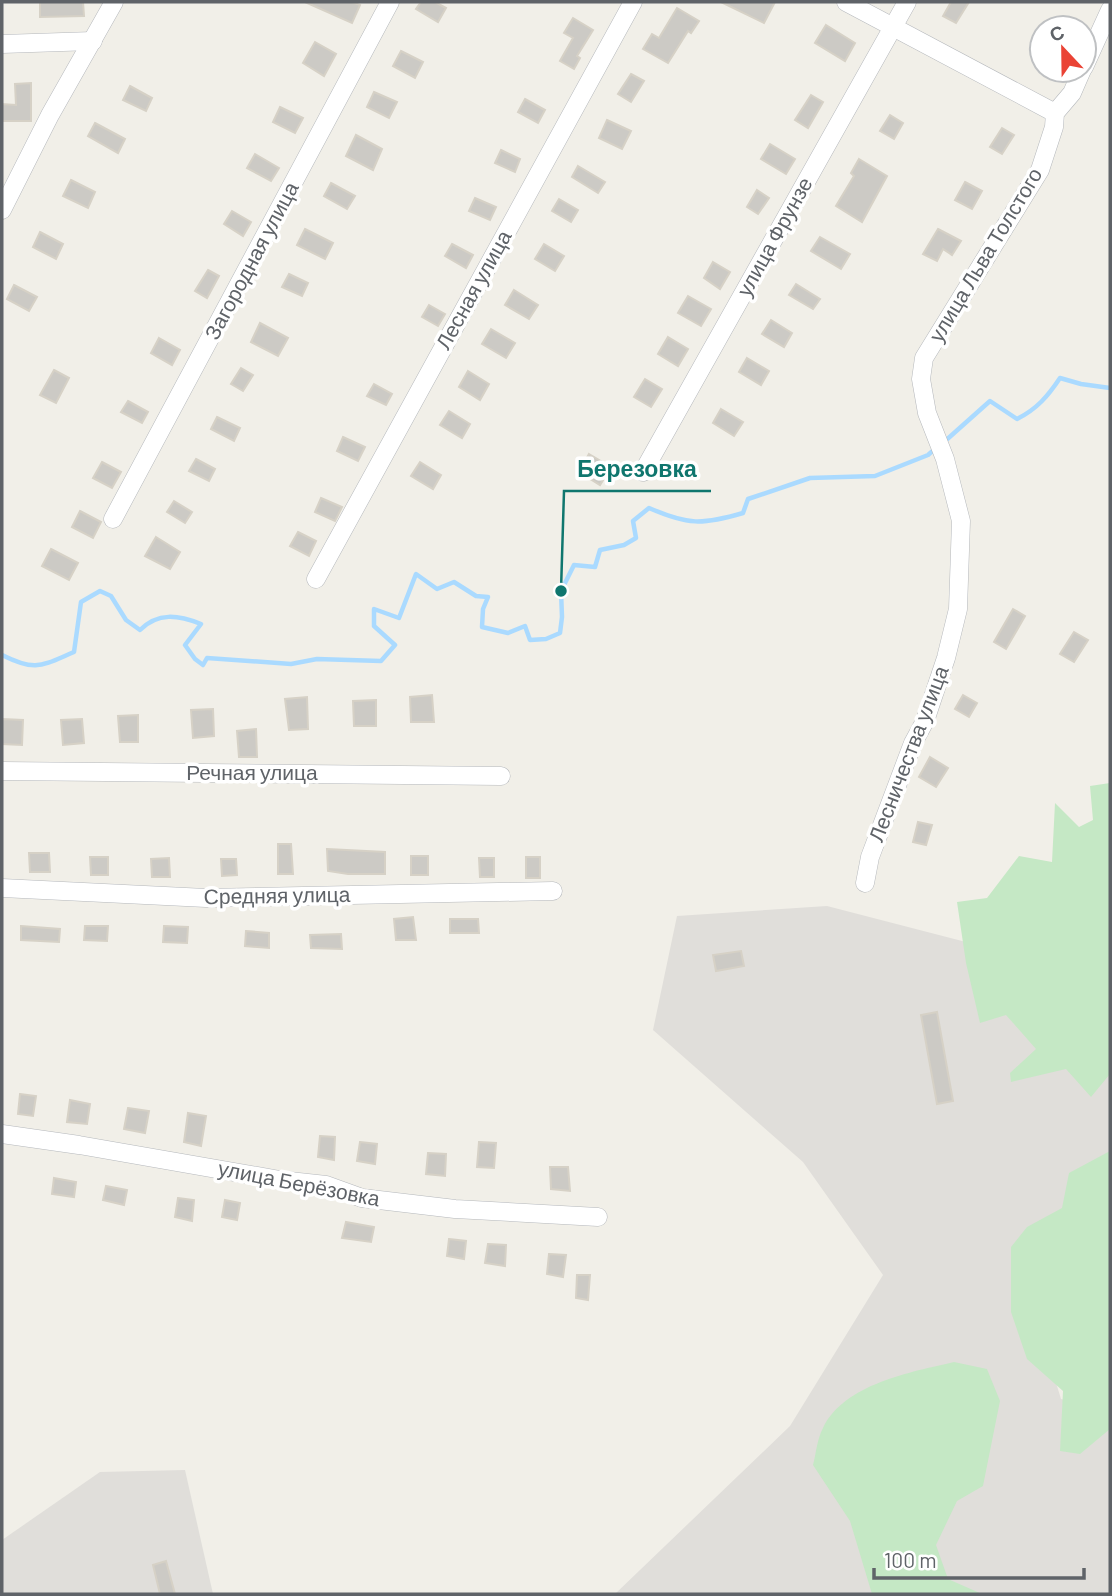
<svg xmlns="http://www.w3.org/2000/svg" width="1112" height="1596" viewBox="0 0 1112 1596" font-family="Barlow,sans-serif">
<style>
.industrial{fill:#e0deda}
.green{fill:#c5e8c5}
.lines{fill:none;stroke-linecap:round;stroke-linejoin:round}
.stream{stroke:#aadaff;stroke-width:4.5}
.building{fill:#cccac5;stroke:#d6d1c6;stroke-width:2}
.minor-casing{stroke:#b5b8bc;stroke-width:19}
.minor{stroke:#fff;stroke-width:18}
.labels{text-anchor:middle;stroke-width:7;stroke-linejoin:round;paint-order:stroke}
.street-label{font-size:21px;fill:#5f6368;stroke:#fff}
.leader{fill:none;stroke:#0f766e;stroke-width:2.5}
.callout-dot{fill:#0f766e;stroke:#fff;stroke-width:2.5}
.callout-label{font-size:23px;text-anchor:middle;font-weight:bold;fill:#0f766e;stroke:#fff;stroke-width:7;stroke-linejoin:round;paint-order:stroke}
</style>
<rect width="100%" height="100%" fill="#f1efe8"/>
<!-- industrial -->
<g class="industrial">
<polygon points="827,906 1032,959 1110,1002 1110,1196 1021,1268 1061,1399 1110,1412 1110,1594 615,1594 790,1426 883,1275 803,1162 653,1030 677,916"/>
<polygon points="185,1470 213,1594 2,1594 2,1540 100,1472"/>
</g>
<!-- green -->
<g class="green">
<polygon points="1110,783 1110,1074 1091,1097 1066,1069 1011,1082 1010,1073 1036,1049 1006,1015 980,1023 966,963 957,902 987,898 1019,856 1052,862 1055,803 1079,827 1093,820 1090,786"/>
<polygon points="1110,1151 1110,1429 1080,1454 1060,1451 1063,1391 1027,1359 1011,1312 1011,1247 1027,1227 1062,1208 1069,1173"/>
<path d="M954 1362 987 1369 1000 1401 983 1486 957 1501 936 1545 948 1579 982 1594H872L850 1521 813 1465C816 1454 817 1439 823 1428 844 1384 911 1372 954 1362Z"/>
</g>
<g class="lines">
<!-- stream -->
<g class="stream">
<path d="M944 442 990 401 1017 419C1037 409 1048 396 1060 378L1081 384 1110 388"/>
<path d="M2 655C36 672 41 666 74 652L81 602 100 591 111 596 126 620 140 630C158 612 178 615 201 624L185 645 195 659 203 665 207 658 291 664 317 659 381 661 395 645 374 626V609L399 618 416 574 437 589 454 582 476 596 488 597 483 609 482 627 508 633 525 626 530 640 546 639 560 633 562 617 561 591 574 565 595 567 600 550 624 545 636 538 633 521 649 508C688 525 702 525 743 513L748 499 810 478 875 476 928 455 937 447"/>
</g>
</g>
<!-- building -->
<g class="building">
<polygon points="40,2 83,2 84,16 40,17"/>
<polygon points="305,2 352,2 360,5 352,23"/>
<polygon points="421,2 435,2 446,8 438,22 416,9"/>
<polygon points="721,2 775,2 764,23"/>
<polygon points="951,2 969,2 956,23 943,16"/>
<polygon points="677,8 699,21 691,33 688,31 668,63 643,49 652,34 659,38"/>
<polygon points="573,18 593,30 577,56 580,58 574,69 560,61 573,38 564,33"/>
<polygon points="826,25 855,43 845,61 815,43"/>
<polygon points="315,42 336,54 324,76 303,63"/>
<polygon points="401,51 423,62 415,78 393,66"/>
<polygon points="631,74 644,81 631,102 618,94"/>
<polygon points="31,83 31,121 2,121 2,104 16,105 15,84"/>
<polygon points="130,86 152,98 146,111 123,100"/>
<polygon points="374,92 397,102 389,118 367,107"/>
<polygon points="811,95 823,102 808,128 795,120"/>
<polygon points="525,99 545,110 538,123 518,112"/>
<polygon points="280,107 303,118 295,133 273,122"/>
<polygon points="890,115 903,123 894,139 880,131"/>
<polygon points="607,120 631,131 622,149 599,138"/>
<polygon points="95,123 125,139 118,153 88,136"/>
<polygon points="1002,128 1014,135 1002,154 990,147"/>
<polygon points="356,135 382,149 373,170 346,156"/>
<polygon points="770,144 795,159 786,174 761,159"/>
<polygon points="501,150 520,159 515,172 495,163"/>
<polygon points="255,154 279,168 271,181 247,168"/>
<polygon points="859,159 887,176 862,222 836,206 854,176 851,173"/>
<polygon points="578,166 605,182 598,193 572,177"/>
<polygon points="71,180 95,192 88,208 63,196"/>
<polygon points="965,182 982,191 972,209 955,200"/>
<polygon points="331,183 355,196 347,209 324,196"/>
<polygon points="757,190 769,198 758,214 747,207"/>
<polygon points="475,198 496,207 490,220 469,211"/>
<polygon points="559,199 578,210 571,222 552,211"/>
<polygon points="232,211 251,222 243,236 224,224"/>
<polygon points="305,229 333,243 325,259 297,245"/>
<polygon points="938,229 961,241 952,255 943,249 937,261 923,254"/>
<polygon points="40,232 63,244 56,259 33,247"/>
<polygon points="820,237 850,254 841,269 811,251"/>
<polygon points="452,244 473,255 466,268 445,256"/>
<polygon points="544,244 564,256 555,271 535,259"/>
<polygon points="713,262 730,272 720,289 704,278"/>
<polygon points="208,270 219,276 207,298 195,291"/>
<polygon points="289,274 308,283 302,296 282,287"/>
<polygon points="796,284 820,299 813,309 789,295"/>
<polygon points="14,285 37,297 29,311 7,299"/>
<polygon points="514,290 538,305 529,319 505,305"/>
<polygon points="688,296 711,309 701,326 678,313"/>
<polygon points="429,305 445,314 438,326 422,317"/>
<polygon points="771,320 792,333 784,347 762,334"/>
<polygon points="260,323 288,338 278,356 251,342"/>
<polygon points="491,329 515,343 506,358 482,344"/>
<polygon points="668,337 688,349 678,366 658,354"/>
<polygon points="159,338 180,350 172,365 151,353"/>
<polygon points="747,358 769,371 761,385 739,372"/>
<polygon points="241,368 253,375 243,391 231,384"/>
<polygon points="54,370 69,378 56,403 40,395"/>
<polygon points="468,371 489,384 480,400 459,387"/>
<polygon points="645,379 662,389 651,407 634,397"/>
<polygon points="374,384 392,394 386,405 367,396"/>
<polygon points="128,401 148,412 142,423 121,412"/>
<polygon points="721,409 743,422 734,436 713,423"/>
<polygon points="449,411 470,424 462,438 440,425"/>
<polygon points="217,417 240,428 234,441 211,429"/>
<polygon points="343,437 365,447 358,461 337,451"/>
<polygon points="589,454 611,467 600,485 579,472"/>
<polygon points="196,459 215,469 209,481 189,471"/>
<polygon points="102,462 121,472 112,488 93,478"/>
<polygon points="420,462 441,475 433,489 411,476"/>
<polygon points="321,498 342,507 335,521 315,512"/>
<polygon points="174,501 192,512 185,523 167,512"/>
<polygon points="80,511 101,522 93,538 72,527"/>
<polygon points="298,532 316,541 309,556 290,546"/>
<polygon points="156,537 180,552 170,569 145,556"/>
<polygon points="51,549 78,563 69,580 42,566"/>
<polygon points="1013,609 1025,616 1006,649 994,642"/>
<polygon points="1074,632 1088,640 1074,662 1060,654"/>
<polygon points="432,695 434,722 411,722 410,697"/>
<polygon points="963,695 977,703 969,717 955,709"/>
<polygon points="307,697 308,729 289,730 285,699"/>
<polygon points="376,700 376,726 354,726 353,701"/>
<polygon points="213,709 214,736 193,738 191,710"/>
<polygon points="138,715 138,742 120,742 118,716"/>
<polygon points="2,719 23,720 22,745 2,744"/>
<polygon points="82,719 84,743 63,745 61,720"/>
<polygon points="256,729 257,757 239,757 237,731"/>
<polygon points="930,757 948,768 936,787 919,777"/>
<polygon points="918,822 932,825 926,845 913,842"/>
<polygon points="278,844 291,844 293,874 278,874"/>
<polygon points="327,849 385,852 385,874 348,874 328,871"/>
<polygon points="29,853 49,853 50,872 30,872"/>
<rect x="411" y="856" width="17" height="19"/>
<polygon points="90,857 108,857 108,875 91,875"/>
<rect x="526" y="857" width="14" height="21"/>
<polygon points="169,858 170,877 152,877 151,859"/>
<polygon points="479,858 494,858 494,877 480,877"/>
<polygon points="221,859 236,859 237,875 222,876"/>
<polygon points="413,917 416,940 396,940 394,919"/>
<polygon points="450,919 478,919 479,933 450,933"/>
<polygon points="21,926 60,929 59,942 21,940"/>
<polygon points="85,926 108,926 107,941 84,940"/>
<polygon points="164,926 188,927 187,943 163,942"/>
<polygon points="246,931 269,933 269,948 245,946"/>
<polygon points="341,934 342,949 311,948 310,935"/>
<polygon points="741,951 744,966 716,971 713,955"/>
<polygon points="937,1012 953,1101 937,1104 921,1015"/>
<polygon points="20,1094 36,1096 33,1116 18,1114"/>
<polygon points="70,1100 90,1104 87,1124 67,1122"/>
<polygon points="128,1108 149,1111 145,1133 124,1129"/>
<polygon points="188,1113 206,1116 201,1146 184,1142"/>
<polygon points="320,1136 335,1137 334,1160 318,1157"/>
<polygon points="360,1142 377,1144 375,1164 357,1161"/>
<polygon points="479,1142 496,1143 494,1168 477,1167"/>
<polygon points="428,1153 446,1154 445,1176 426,1174"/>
<polygon points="550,1167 568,1167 570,1191 551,1189"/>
<polygon points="54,1178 76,1182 74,1197 52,1194"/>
<polygon points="106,1186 127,1190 124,1205 103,1200"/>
<polygon points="178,1198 194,1200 192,1221 175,1217"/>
<polygon points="225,1200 240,1203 237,1220 222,1217"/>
<polygon points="346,1222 374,1227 371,1242 342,1238"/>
<polygon points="449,1239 466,1241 464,1259 447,1256"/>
<polygon points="488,1244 506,1245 505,1266 485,1263"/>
<polygon points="549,1254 566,1255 563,1277 547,1274"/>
<polygon points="577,1275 590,1275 588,1300 576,1298"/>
<polygon points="166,1561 175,1594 160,1594 153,1565"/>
</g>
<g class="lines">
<!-- minor casing -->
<g class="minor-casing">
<g id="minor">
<polyline points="846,2 1055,113"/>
<polyline points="2,44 93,41"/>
<polyline points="1084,67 1110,10"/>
<polyline points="2,210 50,115 114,2"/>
<polyline points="643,472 907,2"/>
<polyline points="113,519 390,2"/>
<polyline points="316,579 633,2"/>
<polyline points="2,771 501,776"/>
<polyline points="865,883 870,857 913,743 925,721 946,658 958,609 961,521 945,459 927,413 921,379 924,358 1040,170 1054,127 1055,113 1072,93 1082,70"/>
<polyline points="2,888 206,898 553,891"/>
<polyline points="2,1134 79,1145 280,1180 326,1185 362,1198 455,1209 598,1217"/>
</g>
</g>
<!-- minor -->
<use href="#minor" class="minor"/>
</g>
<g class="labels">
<!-- street labels -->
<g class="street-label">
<text transform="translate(775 237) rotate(-61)" y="7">улица Фрунзе</text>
<text transform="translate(986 255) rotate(-59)" y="7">улица Льва Толстого</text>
<text transform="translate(252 261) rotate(-62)" y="7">Загородная улица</text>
<text transform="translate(474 290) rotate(-61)" y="7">Лесная улица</text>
<text transform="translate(909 754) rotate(-69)" y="7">Лесничества улица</text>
<text x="252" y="780">Речная улица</text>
<text transform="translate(277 896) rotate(-1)" y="7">Средняя улица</text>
<text transform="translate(299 1184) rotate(11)" y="7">улица Берёзовка</text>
</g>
</g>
<!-- callouts -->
<path class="leader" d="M561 591L564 491H711"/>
<circle class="callout-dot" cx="561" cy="591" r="7"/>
<g class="callout-label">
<text x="637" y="477">Березовка</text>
</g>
<!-- border -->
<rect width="1112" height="1596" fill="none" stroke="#5f6368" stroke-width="7"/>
<!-- north arrow -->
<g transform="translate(1063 49) rotate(338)"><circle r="33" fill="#ffffff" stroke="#bfc1c3" stroke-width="2"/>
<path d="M0-5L12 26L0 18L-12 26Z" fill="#ea4335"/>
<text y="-10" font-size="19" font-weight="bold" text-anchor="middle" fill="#5f6368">С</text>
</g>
<!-- scale -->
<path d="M874 1568v10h210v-10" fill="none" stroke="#5f6368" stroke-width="3.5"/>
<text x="884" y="1568" font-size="21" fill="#5f6368" stroke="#ffffff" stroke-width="5" paint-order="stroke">100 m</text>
</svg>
